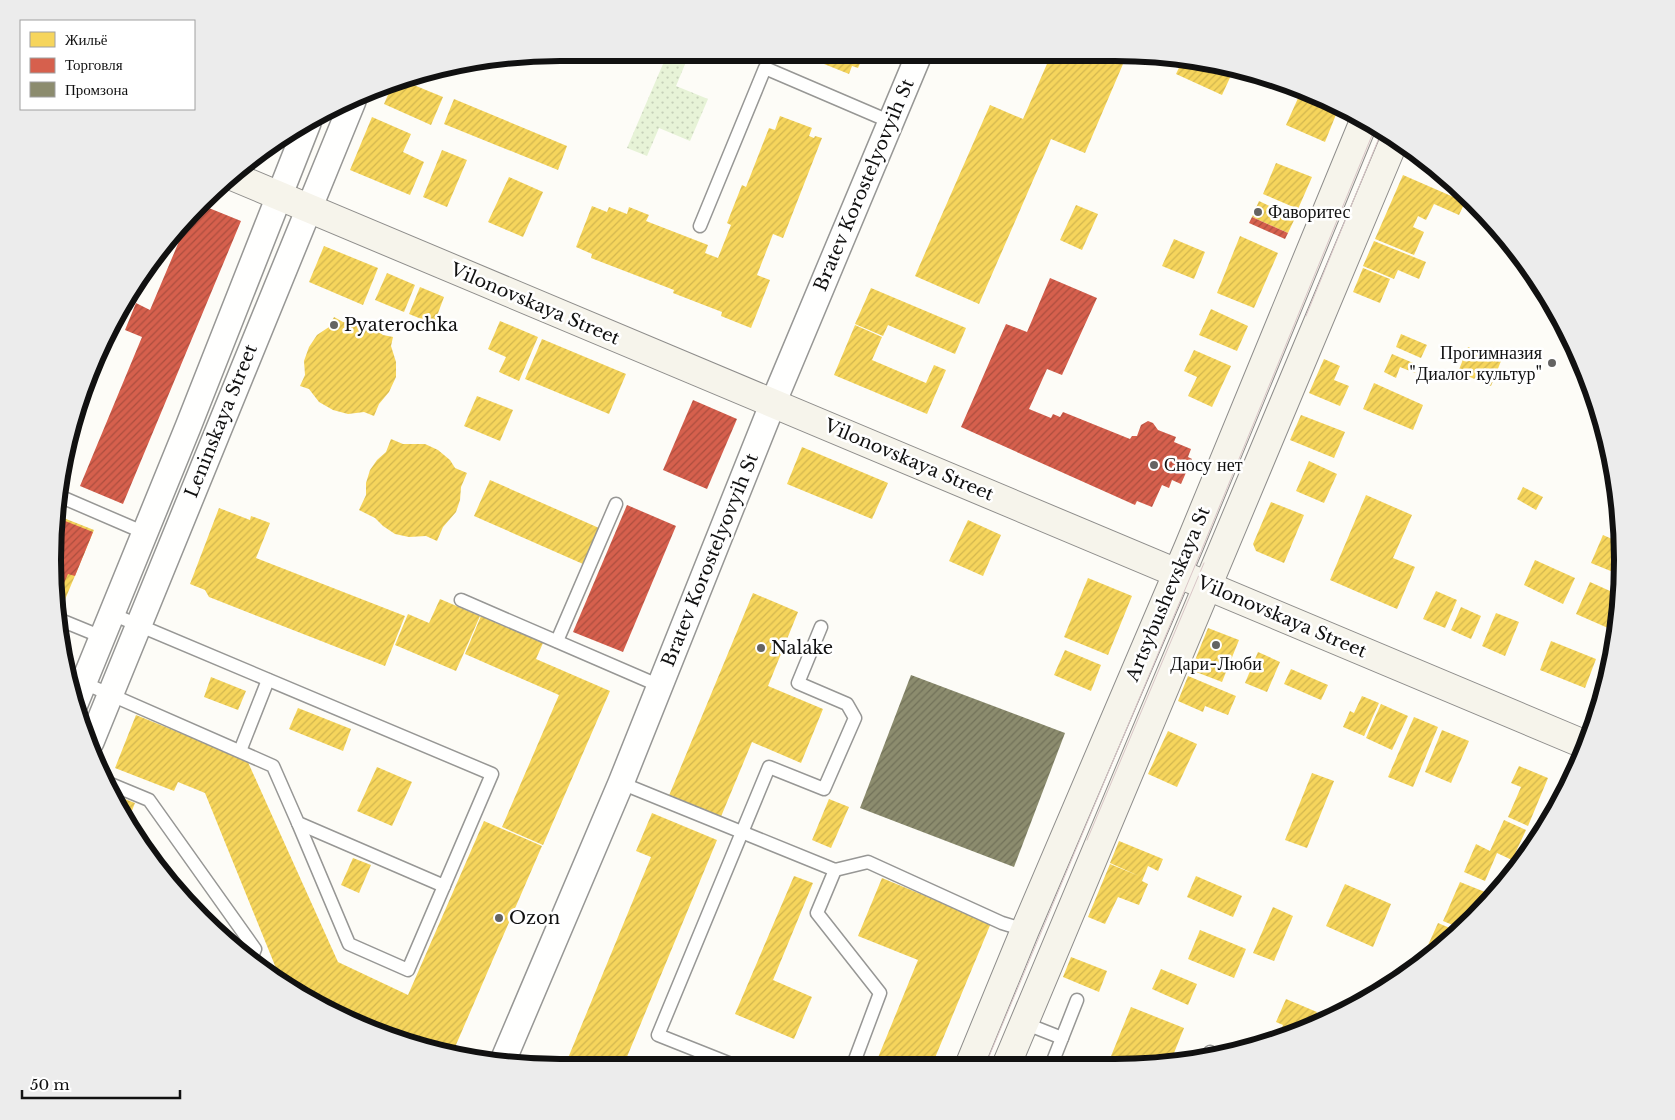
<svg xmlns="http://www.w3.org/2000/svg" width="1675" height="1120" viewBox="0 0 1675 1120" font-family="'Libre Baskerville',serif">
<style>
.grass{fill:url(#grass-dots)}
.homes{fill:url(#homes-hatch)}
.shops{fill:url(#shops-hatch)}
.industry{fill:url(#industry-hatch)}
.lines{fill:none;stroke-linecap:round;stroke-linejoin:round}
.lane-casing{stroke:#979795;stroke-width:15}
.street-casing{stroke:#979795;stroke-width:28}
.secondary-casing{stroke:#8e8d8b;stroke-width:30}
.lane{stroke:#fffffe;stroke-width:12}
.street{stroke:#fffffe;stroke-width:25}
.secondary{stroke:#f6f4eb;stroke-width:28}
.tram{stroke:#d9c6c7;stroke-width:1}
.poi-dot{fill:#646362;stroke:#fff;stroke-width:2}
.labels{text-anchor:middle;stroke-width:5;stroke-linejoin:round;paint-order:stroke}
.street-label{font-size:18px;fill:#111;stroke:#fff}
.poi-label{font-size:18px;fill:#111;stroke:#fff;text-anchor:start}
.rim{fill:none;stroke:#111;stroke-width:6}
</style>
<defs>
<pattern id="grass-dots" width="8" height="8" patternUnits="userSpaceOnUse" patternTransform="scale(1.25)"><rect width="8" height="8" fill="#e7f3d7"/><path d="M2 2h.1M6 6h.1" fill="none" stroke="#c5cfb8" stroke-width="1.8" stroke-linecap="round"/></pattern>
<pattern id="homes-hatch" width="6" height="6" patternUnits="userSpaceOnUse" patternTransform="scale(1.25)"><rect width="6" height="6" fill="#f6d55c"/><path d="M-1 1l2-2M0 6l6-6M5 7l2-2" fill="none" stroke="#d2b64f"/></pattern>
<pattern id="shops-hatch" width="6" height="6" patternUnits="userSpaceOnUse" patternTransform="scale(1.25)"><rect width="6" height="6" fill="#d6604d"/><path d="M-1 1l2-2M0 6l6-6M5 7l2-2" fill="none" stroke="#ac4e3f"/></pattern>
<pattern id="industry-hatch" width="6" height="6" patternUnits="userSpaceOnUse" patternTransform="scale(1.25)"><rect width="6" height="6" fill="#8c8c6e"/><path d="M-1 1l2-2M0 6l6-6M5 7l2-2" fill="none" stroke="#717159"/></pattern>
</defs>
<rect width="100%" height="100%" fill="#fdfcf7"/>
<!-- grass -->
<polygon class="grass" points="666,57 673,57 686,62 676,86 708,99 690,141 659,128 647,156 627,148"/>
<!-- homes -->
<g class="homes">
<polygon points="822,57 863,57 858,68 852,66 849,74 819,62"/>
<polygon points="1050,57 1126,57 1085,153 1051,139 979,304 915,276 990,105 1023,119"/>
<polygon points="1184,57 1234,69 1222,95 1176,74"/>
<polygon points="399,79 443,97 431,125 384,104 394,81"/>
<polygon points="1299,96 1337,112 1325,142 1286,125"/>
<polygon points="454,99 567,146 558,170 444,124"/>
<polygon points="780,116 812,128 809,136 814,138 815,136 822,138 783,238 773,234 757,275 770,280 751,328 721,316 722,312 673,293 674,290 591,258 592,254 576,247 592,206 607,212 609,207 627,214 629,207 649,215 646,221 708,245 705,253 718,258 731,225 727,223 742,185 746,187 769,128 775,130"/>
<polygon points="372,117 411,134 403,152 424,162 410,195 350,170"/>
<polygon points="442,150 467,160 447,207 423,197"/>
<polygon points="1276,163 1312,177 1298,209 1263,194"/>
<polygon points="1403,175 1465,202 1459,215 1434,204 1426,220 1418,216 1413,227 1424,232 1414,255 1375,239"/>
<polygon points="509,177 543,192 523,237 488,222"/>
<polygon points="1259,201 1295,218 1288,233 1252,217"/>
<polygon points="1076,205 1098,214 1082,250 1060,240"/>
<polygon points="1240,236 1278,253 1254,308 1217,293"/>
<polygon points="1174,239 1205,252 1194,279 1162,266"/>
<polygon points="1374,241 1426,262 1419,279 1398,270 1394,279 1363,266"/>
<polygon points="324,246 378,268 363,305 309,282"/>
<polygon points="1363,268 1390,279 1380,303 1353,292"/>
<polygon points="387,273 415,285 404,312 375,300"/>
<polygon points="420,287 444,297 434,324 409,314"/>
<polygon points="871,288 966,328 955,354 888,325 883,336 855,324"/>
<polygon points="1211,309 1248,326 1237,351 1199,335"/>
<polygon points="334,317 343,322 357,322 371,326 383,335 393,337 391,346 396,362 396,377 389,392 379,404 374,416 364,412 348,414 333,410 319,402 309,389 300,386 305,375 304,361 309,347 317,335 329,327"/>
<polygon points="500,321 538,337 519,381 499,372 506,357 488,349"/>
<polygon points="855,325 882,337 872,360 926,383 934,365 946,370 927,414 834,375"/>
<polygon points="1401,334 1427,345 1421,358 1396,347"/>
<polygon points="542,339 626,374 609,414 525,379"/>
<polygon points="1468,347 1501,361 1491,386 1458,372"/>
<polygon points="1194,350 1231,366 1212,407 1188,396 1197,377 1184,371"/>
<polygon points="1392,354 1418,365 1415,373 1400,367 1396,378 1384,372"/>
<polygon points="1324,359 1340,366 1334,380 1349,386 1340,406 1309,393"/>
<polygon points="1374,383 1423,405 1413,430 1363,409"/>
<polygon points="477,396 513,410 500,441 464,426"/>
<polygon points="1301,415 1345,432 1334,458 1290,440"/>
<polygon points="391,439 403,444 425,444 438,450 450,460 455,468 467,473 461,487 460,500 456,512 443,527 437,541 426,536 409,537 395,534 383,526 375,518 359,510 366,495 366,483 370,470 377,460 386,452"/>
<polygon points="802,447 888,483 872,519 787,484"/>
<polygon points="1309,461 1337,474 1324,503 1296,491"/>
<polygon points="490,480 599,528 583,564 474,516"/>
<polygon points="1523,487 1543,497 1536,510 1517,499"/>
<polygon points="1366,495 1412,515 1393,558 1415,567 1397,609 1330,580"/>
<polygon points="1271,502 1304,515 1284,563 1256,551 1253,544"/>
<polygon points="219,508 250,520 251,516 270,523 256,558 405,616 385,666 209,597 205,590 190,584"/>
<polygon points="56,515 94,530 64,602 54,598 54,527"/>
<polygon points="1620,519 1621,527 1621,534 1615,531"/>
<polygon points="968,520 1001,535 983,576 949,561"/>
<polygon points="1603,535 1621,543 1620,568 1618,574 1591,563"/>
<polygon points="1535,560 1575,578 1563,604 1524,585"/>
<polygon points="1088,578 1132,596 1108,655 1064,637"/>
<polygon points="1590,582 1619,595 1619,602 1608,628 1576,614"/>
<polygon points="1436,591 1457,600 1445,628 1423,619"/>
<polygon points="753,593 798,612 768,686 823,709 801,763 752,742 720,819 668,798"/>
<polygon points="440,599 480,616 456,671 395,645 408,614 429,623"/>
<polygon points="1461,607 1481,616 1471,639 1451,630"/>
<polygon points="1496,613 1519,622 1505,656 1482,646"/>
<polygon points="481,616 543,643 536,659 610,691 543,845 502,827 559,695 465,654"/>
<polygon points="1208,628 1239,640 1222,682 1191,670"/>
<polygon points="1551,641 1596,659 1585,688 1540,670"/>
<polygon points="1065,650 1101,665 1091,691 1054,675"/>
<polygon points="1258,652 1280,662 1267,692 1245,683"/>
<polygon points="1291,669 1328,685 1321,700 1284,684"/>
<polygon points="1188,676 1236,696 1228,715 1205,706 1203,712 1178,701"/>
<polygon points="211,677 246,691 238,710 204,697"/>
<polygon points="1362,696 1379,703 1364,736 1343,727 1350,711 1354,713"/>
<polygon points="1381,704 1408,716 1392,750 1366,738"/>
<polygon points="298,708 351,729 343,751 289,729"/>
<polygon points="136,715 247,760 338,962 408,995 484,821 542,846 452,1054 393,1029 390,1038 336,1015 280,978 205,793 178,782 174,791 115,768"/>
<polygon points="1414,717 1438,727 1413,787 1388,777"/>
<polygon points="1442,730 1469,741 1451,783 1425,772"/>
<polygon points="1168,731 1197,744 1177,787 1148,774"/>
<polygon points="1519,766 1548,778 1528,826 1508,817 1521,787 1511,783"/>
<polygon points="377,767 412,782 392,826 357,811"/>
<polygon points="1312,773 1334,781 1307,848 1285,840"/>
<polygon points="112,794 135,803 127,823 121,814"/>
<polygon points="829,799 849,807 831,848 812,840"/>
<polygon points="652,813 717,840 624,1064 566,1063 651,857 636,851"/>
<polygon points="1504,820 1526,830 1512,860 1497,853 1485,881 1464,872 1476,844 1490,851"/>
<polygon points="1119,841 1163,859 1158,871 1148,866 1142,881 1148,884 1139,905 1118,897 1105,924 1088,917 1110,864 1139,876 1110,863"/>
<polygon points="353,858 371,865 359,893 341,885"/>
<polygon points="794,876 813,883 773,980 812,997 794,1039 735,1014"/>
<polygon points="1196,876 1242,896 1233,917 1187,897"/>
<polygon points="882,878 991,923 932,1065 875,1065 918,960 858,936"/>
<polygon points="1460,882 1495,896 1460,928 1443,921"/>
<polygon points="1345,884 1391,904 1373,947 1326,926"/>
<polygon points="1273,907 1293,916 1274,961 1253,953"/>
<polygon points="1438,923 1457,931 1422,964 1420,963"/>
<polygon points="1200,930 1246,949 1234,978 1188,959"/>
<polygon points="1071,957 1107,971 1099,992 1063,977"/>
<polygon points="1161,969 1197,984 1188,1005 1152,989"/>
<polygon points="1286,999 1317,1012 1311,1026 1266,1043 1271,1031 1279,1034 1283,1025 1276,1022"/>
<polygon points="1131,1007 1184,1028 1170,1063 1148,1066 1107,1066"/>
</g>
<!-- shops -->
<g class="shops">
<polygon points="199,204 241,221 123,504 80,486 142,337 125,330 136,303 150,310 191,213"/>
<polygon points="1252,217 1288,233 1285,239 1249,223"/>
<polygon points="1050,278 1097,298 1062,375 1047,369 1029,409 1051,418 1053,414 1060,417 1063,412 1130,439 1132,436 1137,436 1141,425 1148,421 1153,423 1158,430 1176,437 1174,442 1191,449 1188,457 1192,459 1181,484 1172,480 1169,488 1162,485 1152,507 1137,501 1135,505 961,427 1006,324 1027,332"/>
<polygon points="693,400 737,419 707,489 663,470"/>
<polygon points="627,505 676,526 623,652 573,632"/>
<polygon points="55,517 93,532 75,576 68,574 60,592 54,590 54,527"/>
</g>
<!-- industry -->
<polygon class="industry" points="911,675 1065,733 1014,867 860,808"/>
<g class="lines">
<!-- lane casing -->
<g class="lane-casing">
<g id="lane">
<polyline points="700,226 765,68 891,122"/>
<polyline points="59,496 145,533"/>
<polyline points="461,600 660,686"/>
<polyline points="58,619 102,637"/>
<polyline points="557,641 616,504"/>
<polyline points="84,683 273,766 298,823 444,886 492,774 112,614"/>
<polyline points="240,751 268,680"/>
<polyline points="108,783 149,800 255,949 251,959"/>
<polyline points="621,783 835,870 868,862 1002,923 1025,930"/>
<polyline points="298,823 349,944 408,970 444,886"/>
<polyline points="835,870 817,913 880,993 853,1065"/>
<polyline points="1024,1023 1062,1038"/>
<polyline points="1208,1056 1210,1052"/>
<polyline points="731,1064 658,1035 769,767 824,789 855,718 847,704 798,683 821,627"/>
<polyline points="1051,1066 1077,1000"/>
</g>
</g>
<!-- street casing -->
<g class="street-casing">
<g id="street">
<polyline points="75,704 188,427 308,123"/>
<polyline points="91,742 353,101"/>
<polyline points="502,1063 621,783 773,403 918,57"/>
</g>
</g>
<!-- secondary casing -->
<g class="secondary-casing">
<g id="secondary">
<polyline points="232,176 1586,745"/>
<polyline points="969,1066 1025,930 1189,546 1364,121"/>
<polyline points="1006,1066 1394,141"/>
</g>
</g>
<!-- lane -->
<use href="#lane" class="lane"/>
<!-- street -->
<use href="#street" class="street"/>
<!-- secondary -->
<use href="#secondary" class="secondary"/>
<!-- tram -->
<g class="tram">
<polyline points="1306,316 1381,133"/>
<polyline points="1087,840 1204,563"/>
<polyline points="985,1066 1202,549 1375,128"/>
</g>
</g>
<!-- markers -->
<g class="poi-dot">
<circle cx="1258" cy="212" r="5"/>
<circle cx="334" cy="325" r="5"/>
<circle cx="1552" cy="363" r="5"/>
<circle cx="1154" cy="465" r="5"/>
<circle cx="1216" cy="645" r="5"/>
<circle cx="761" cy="648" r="5"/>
<circle cx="499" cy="918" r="5"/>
</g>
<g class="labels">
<!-- street labels -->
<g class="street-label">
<text transform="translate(864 185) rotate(-67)" y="6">Bratev Korostelyovyih St</text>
<text transform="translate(535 304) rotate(23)" y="6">Vilonovskaya Street</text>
<text transform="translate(221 421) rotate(-68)" y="6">Leninskaya Street</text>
<text transform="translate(909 460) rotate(23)" y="6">Vilonovskaya Street</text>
<text transform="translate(710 560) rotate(-68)" y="6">Bratev Korostelyovyih St</text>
<text transform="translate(1168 594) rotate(-67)" y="6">Artsybushevskaya St</text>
<text transform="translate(1282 617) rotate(23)" y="6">Vilonovskaya Street</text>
</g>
<!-- poi labels -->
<g class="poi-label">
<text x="1268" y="218">Фаворитес</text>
<text x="344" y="331">Pyaterochka</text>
<text x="1542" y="359" text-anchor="end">Прогимназия<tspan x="1542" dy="21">"Диалог культур"</tspan></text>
<text x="1164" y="471">Сносу нет</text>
<text x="771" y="654">Nalake</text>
<text x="1216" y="670" text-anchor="middle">Дари-Люби</text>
<text x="509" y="924">Ozon</text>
</g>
</g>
<!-- crop -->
<path d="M0 0H1675V1120H0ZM560 61H1115A499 499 0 0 1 1614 560V560A499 499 0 0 1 1115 1059H560A499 499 0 0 1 61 560V560A499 499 0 0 1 560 61Z" fill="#ececec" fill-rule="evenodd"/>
<path class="rim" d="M560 61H1115A499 499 0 0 1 1614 560V560A499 499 0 0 1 1115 1059H560A499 499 0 0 1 61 560V560A499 499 0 0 1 560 61Z"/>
<!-- legend -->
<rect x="20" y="20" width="175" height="90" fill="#ffffff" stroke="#a0a0a0"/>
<rect x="30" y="32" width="25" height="15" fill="#f6d55c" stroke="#a0a0a0"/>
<text x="65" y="45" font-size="15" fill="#111111">Жильё</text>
<rect x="30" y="58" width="25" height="15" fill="#d6604d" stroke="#a0a0a0"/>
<text x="65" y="70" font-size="15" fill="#111111">Торговля</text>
<rect x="30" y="82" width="25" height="15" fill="#8c8c6e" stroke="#a0a0a0"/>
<text x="65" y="95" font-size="15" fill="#111111">Промзона</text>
<!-- scale -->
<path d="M22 1090v8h158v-8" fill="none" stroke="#111111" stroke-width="2.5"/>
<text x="30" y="1090" font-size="15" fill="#111111" stroke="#ffffff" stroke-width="4" paint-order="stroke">50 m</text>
</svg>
